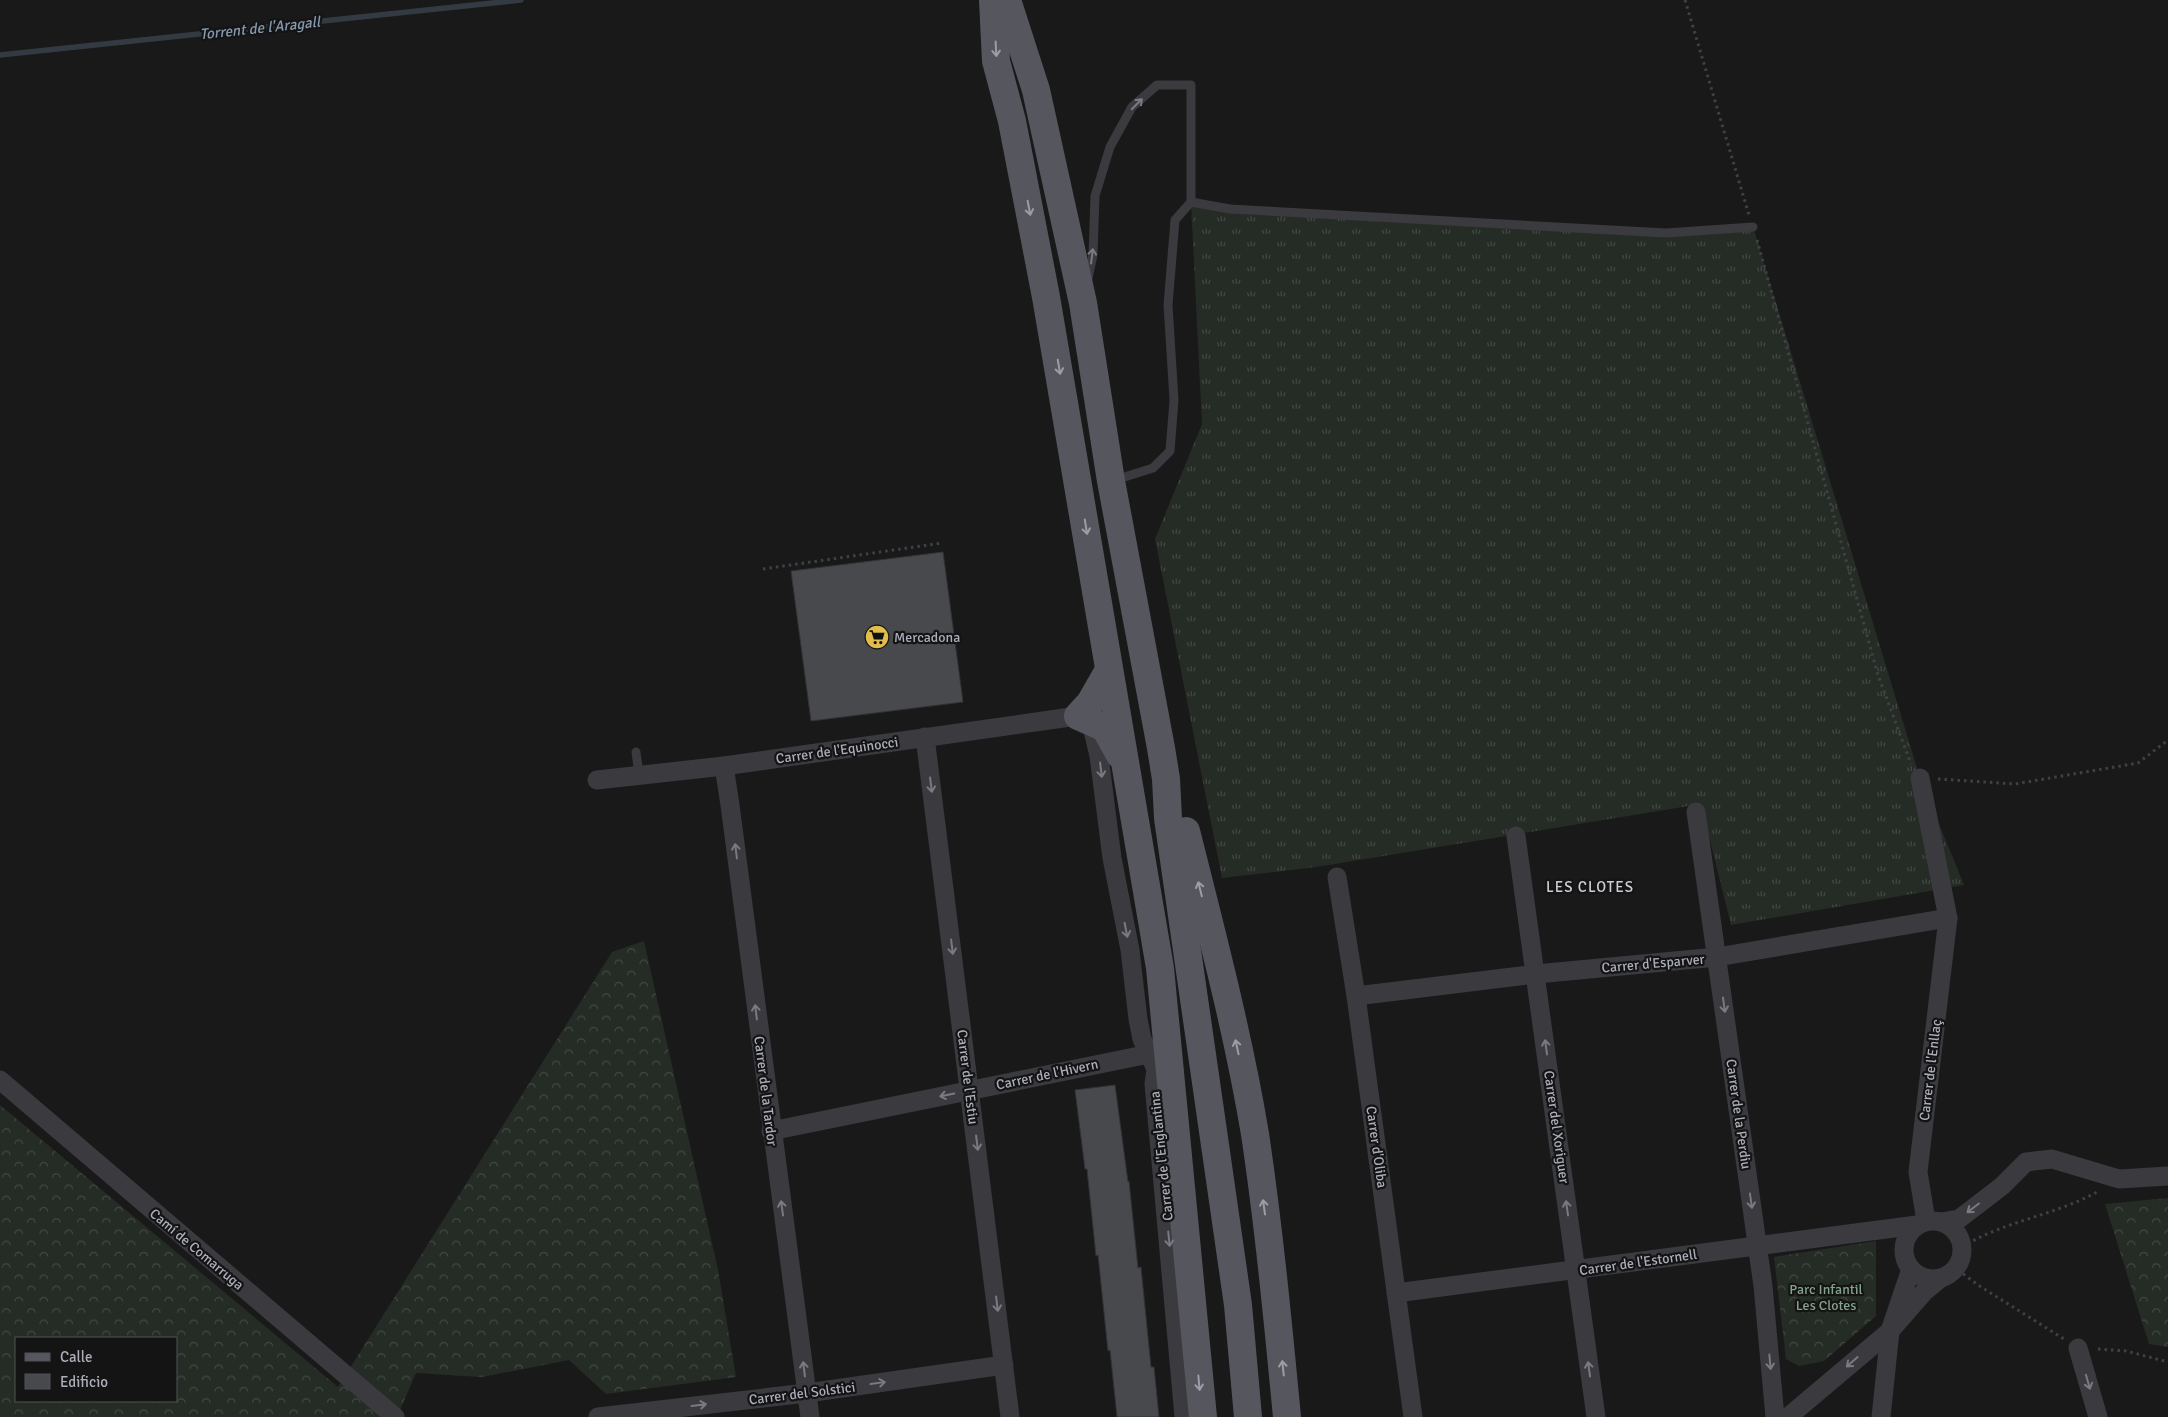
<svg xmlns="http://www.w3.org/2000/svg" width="2168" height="1417" viewBox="0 0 2168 1417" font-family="Signika,sans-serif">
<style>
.grass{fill:url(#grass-tufts)}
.forest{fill:url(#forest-crowns);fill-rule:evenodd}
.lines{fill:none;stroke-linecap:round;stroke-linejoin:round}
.stream{stroke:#333a42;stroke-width:5.5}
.building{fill:#48494d;stroke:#333336}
.path{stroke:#404146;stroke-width:3;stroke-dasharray:2.5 4;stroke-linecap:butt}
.service{stroke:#3a3a3f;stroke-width:9}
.minor{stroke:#3a3a3f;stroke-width:19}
.primary{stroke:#56575e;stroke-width:28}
.oneway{stroke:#9b9da7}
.oneway2{stroke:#797a82}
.labels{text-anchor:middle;stroke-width:4.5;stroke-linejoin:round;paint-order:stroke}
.poi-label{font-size:14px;fill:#acafb9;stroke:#141415;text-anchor:start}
.street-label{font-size:14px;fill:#acafb9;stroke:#141415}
.park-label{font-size:14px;fill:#85a28a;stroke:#141415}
.water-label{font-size:15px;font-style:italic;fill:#8799b0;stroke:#141415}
.neighbourhood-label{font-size:15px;letter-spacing:1px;fill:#cdced5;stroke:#141415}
</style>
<defs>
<pattern id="grass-tufts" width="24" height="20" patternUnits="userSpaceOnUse" patternTransform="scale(1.25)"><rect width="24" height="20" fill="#252c26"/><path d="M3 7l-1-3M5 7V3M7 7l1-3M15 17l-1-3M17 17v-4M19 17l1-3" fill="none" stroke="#424843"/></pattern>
<pattern id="forest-crowns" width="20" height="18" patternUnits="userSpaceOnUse" patternTransform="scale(1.25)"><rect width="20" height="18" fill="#252c26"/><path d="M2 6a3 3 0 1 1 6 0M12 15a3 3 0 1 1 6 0" fill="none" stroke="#424843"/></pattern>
</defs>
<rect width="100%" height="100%" fill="#19191a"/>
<!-- grass -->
<polygon class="grass" points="1191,202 1517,225 1666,233 1753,227 1920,778 1964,885 1731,925 1701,804 1316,867 1222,878 1155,539 1202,424"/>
<!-- forest -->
<g class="forest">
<path d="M644 941 718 1270 736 1377 606 1394 569 1360 482 1377 416 1373 397 1417H0V1105L338 1387 612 952ZM16 1338H176V1401H16Z"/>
<polygon points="2168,1198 2168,1347 2149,1344 2105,1204"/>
<polygon points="1876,1241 1876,1316 1824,1361 1799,1366 1786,1359 1774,1257"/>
</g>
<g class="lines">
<!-- stream -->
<polyline class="stream" points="0,55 521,0"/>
</g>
<!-- building -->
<g class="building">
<polygon points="943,552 963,702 811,721 791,571"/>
<polygon points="1115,1085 1128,1182 1129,1181 1138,1268 1141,1267 1151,1367 1154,1367 1159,1417 1117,1417 1110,1350 1108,1351 1098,1255 1096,1256 1087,1169 1085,1169 1075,1090"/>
</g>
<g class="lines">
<!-- path -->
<g class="path">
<polyline points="1685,0 1749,215"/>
<polyline points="1757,240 1878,675 1911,764"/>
<polyline points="763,569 942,543"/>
<polyline points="1938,779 2015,784 2138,763 2168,740"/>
<path d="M1962 1247C2004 1221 2053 1216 2097 1192"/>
<polyline points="1958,1270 1978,1285 2064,1339"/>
<polyline points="2098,1349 2126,1351 2168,1362"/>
</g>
<!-- service -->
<g class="service">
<polyline points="1087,283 1093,255 1095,196 1110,147 1132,107 1157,85 1191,85 1191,202 1230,209 1666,233 1753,227"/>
<polyline points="1115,480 1153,468 1170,451 1174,400 1168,305 1175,220 1191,202"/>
<polyline points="636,752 639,775"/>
</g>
<!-- minor -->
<g class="minor">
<polyline points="1091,722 1099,756 1112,858 1130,950 1138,1019 1142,1039 1156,1069 1154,1084 1184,1417"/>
<polyline points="925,737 1010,1417"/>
<polyline points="724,766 730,805 810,1417"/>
<polyline points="1920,778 1948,918 1918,1172 1926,1221"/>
<polyline points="597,780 724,766 1078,716"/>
<polyline points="1696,812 1763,1286 1775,1417"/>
<polyline points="1516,836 1596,1417"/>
<polyline points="1337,877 1356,996 1413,1417"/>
<polyline points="1356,996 1536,974 1717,957 1948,918"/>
<polyline points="0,1080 395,1417"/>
<polyline points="771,1131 1149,1054"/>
<circle cx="1933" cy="1250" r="29"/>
<polyline points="1941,1222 1959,1219 2002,1186 2026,1162 2052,1159 2119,1179 2168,1176"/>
<polyline points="1396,1293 1917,1225"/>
<polyline points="2078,1348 2098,1417"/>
<polyline points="598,1417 807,1393 1004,1365"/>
<polyline points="1788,1417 1890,1331 1924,1292 1941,1278"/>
<polyline points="1881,1417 1890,1331 1911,1269"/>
</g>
<!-- primary -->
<g class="primary">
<polyline points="993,0 996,61 1012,121 1046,297 1160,968 1203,1417"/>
<polyline points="1007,0 1036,90 1083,303 1111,481 1161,748 1166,779 1168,818 1238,1305 1248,1417"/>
<polyline points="1109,670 1090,703 1078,716 1105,728 1120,755"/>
<path d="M1186 831C1211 931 1238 1032 1255 1134 1269 1228 1278 1323 1287 1417"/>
</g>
</g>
<!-- one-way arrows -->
<defs><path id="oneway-shaft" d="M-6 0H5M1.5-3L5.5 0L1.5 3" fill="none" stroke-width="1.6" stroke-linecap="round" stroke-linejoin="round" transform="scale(1.25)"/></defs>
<g class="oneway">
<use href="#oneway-shaft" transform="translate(996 49) rotate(87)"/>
<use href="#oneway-shaft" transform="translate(1029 208) rotate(79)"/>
<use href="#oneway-shaft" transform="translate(1059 367) rotate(80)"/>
<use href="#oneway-shaft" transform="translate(1086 527) rotate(81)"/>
<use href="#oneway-shaft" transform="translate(1200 889) rotate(-104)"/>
<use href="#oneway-shaft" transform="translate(1237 1047) rotate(-102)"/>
<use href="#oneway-shaft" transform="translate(1264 1207) rotate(-98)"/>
<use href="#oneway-shaft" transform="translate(1283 1368) rotate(-96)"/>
<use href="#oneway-shaft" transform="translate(1199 1383) rotate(85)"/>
</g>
<g class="oneway2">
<use href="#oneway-shaft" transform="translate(1137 104) rotate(-45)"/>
<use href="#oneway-shaft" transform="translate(1092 256) rotate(-83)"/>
<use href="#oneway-shaft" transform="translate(1101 770) rotate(83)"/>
<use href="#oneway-shaft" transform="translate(931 785) rotate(83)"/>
<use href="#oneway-shaft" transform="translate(736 851) rotate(-97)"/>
<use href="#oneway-shaft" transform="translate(1126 930) rotate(79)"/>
<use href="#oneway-shaft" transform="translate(952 947) rotate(83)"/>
<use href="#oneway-shaft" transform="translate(1724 1005) rotate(82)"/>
<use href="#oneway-shaft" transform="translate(756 1012) rotate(-97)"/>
<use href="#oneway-shaft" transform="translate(1546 1047) rotate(-98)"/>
<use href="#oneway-shaft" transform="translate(947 1095) rotate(168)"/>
<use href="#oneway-shaft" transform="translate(977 1143) rotate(83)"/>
<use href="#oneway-shaft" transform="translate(1751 1201) rotate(82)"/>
<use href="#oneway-shaft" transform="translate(782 1208) rotate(-98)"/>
<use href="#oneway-shaft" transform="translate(1567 1208) rotate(-98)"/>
<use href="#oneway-shaft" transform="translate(1973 1208) rotate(143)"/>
<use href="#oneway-shaft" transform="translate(1169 1239) rotate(84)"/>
<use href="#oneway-shaft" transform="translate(997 1304) rotate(83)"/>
<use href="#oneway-shaft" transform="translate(1770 1362) rotate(85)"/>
<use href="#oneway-shaft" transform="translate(1852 1362) rotate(139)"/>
<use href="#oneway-shaft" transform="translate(804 1369) rotate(-97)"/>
<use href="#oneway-shaft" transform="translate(1589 1369) rotate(-98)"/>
<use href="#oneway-shaft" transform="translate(2088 1382) rotate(74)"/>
<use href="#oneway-shaft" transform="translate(878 1383) rotate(-8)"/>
<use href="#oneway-shaft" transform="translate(699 1405) rotate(-7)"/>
</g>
<!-- icons -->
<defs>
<g id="supermarket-disc" transform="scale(1.25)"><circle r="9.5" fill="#e2bd49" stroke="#141415"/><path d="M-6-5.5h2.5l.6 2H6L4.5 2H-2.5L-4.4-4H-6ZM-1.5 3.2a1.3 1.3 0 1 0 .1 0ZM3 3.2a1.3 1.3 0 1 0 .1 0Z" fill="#111"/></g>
</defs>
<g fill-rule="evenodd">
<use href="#supermarket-disc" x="877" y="637"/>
</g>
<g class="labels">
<!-- poi labels -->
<g class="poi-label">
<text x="894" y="642">Mercadona</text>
</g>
<!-- street labels -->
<g class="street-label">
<text transform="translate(837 750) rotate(-8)" y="5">Carrer de l'Equinocci</text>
<text transform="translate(1653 963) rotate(-5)" y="5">Carrer d'Esparver</text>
<text transform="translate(1930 1070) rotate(-83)" y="5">Carrer de l'Enllaç</text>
<text transform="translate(1047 1074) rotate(-12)" y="5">Carrer de l'Hivern</text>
<text transform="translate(968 1077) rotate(83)" y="5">Carrer de l'Estiu</text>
<text transform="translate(766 1091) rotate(83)" y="5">Carrer de la Tardor</text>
<text transform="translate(1739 1114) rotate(82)" y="5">Carrer de la Perdiu</text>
<text transform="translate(1557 1127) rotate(82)" y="5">Carrer del Xoriguer</text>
<text transform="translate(1377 1147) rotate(82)" y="5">Carrer d'Oliba</text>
<text transform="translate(1161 1156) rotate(-96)" y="5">Carrer de l'Englantina</text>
<text transform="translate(197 1249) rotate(40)" y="5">Camí de Comarruga</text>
<text transform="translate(1638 1262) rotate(-8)" y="5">Carrer de l'Estornell</text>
<text transform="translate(802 1393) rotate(-7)" y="5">Carrer del Solstici</text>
</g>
<!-- park labels -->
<g class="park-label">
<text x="1826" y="1294">Parc Infantil<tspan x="1826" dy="16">Les Clotes</tspan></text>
</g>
<!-- water labels -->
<g class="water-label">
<text transform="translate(260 28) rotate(-6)" y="5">Torrent de l'Aragall</text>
</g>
<!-- neighbourhood labels -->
<g class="neighbourhood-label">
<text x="1590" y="892">LES CLOTES</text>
</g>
</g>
<!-- legend -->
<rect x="15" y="1337" width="162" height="65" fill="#141415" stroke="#515257"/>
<rect x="25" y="1353" width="25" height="8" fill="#56575e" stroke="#515257"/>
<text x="60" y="1362" font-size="15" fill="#acafb9">Calle</text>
<rect x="25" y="1374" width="25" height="15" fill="#48494d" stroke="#515257"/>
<text x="60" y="1387" font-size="15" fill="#acafb9">Edificio</text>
</svg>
